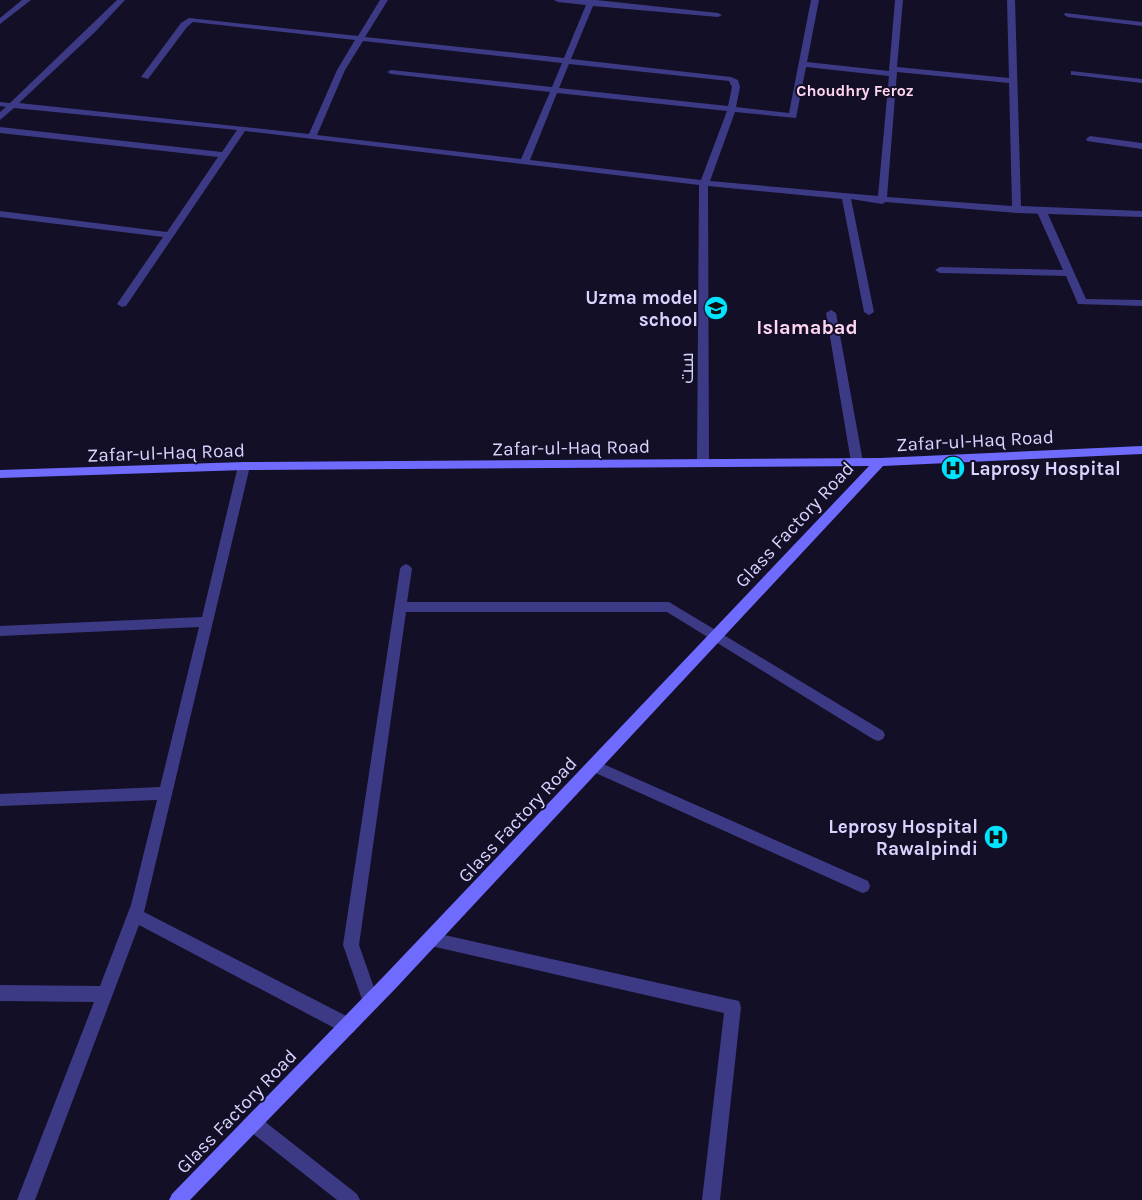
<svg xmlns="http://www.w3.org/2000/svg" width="1142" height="1200" viewBox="0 0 1142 1200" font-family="Karla,Cairo,sans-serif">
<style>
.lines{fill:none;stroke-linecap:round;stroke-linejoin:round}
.lane{fill:#3d3a85;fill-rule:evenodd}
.street{fill:#3d3a85;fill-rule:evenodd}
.secondary{fill:#6f6bff;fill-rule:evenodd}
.labels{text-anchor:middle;stroke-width:4;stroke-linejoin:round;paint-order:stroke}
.far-neighbourhood-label{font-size:16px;font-weight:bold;fill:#ffd6f0;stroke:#130f26}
.poi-label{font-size:19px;font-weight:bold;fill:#d9d4ff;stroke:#130f26;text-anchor:end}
.street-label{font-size:19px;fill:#d9d4ff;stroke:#130f26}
.neighbourhood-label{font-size:20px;font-weight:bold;fill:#ffd6f0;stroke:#130f26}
</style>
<rect width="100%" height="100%" fill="#130f26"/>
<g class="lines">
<!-- lane -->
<polygon class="lane" points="1042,209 1047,212 1086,299 1142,300 1142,306 1078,304 1066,276 940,273 935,270 940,267 1063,270 1037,212"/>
<!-- street -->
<g class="street">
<polygon points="22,0 31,0 0,24 0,18"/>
<path d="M117 0H125L95 32 19 103 309 134 337 70 355 40 193 22 187 27 148 79 141 77 181 23 189 18 358 36 380 0H388L365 37 564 58 586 5 558 2 554 0H596L718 13 722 15 718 17 593 6 571 59 731 77 738 80 740 87 736 107 789 113 811 0H819L807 62 889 71 895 0H903L897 67 1009 78 1007 0H1015L1021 206 1142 211V217L1017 213 886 202 882 204 851 199 874 312 869 315 864 312 842 199 708 186 709 463 703 467 697 463 699 185 245 131 126 306 122 307 117 304 163 237 0 217V211L167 232 218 157 0 133V127L222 152 237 130 14 108 0 120V112L6 107 0 106V102L10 103ZM363 41 562 63 552 87 391 70 387 72 391 74 550 92 521 159 317 135 345 70ZM569 64 729 81 732 87 728 106 559 88ZM806 67 889 76 878 196 710 181 735 112 796 118ZM897 72 1009 83 1012 206 887 197ZM557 93 727 111 701 180 530 160Z"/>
<polygon points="1065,13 1142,22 1142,26 1068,17 1064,15"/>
<polygon points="1071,71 1142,79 1142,83 1074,75 1071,75"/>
<polygon points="1090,136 1142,143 1142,149 1087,141 1086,139"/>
<polygon points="831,310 836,313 863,462 857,466 851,462 826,313"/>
<polygon points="244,462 250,466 144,912 354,1020 356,1026 354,1032 348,1034 342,1032 139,925 35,1200 17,1200 94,1002 0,1001 0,985 100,986 131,905 157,800 0,806 0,794 160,787 199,627 0,636 0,626 202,617 238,466"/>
<polygon points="406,564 410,566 412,569 407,602 669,602 883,731 885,735 883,739 878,741 873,739 667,612 406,612 359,945 379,1002 377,1008 371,1010 365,1008 343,945 400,569 402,566"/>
<polygon points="594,760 868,881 870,886 868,891 863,893 858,891 589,770 587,766 589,762"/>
<polygon points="431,932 739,1001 741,1007 720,1200 702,1200 724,1013 431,946 426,944 423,939 426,934"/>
<polygon points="253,1115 259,1117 357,1194 360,1200 337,1200 247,1129 245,1123 247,1117"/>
</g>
<!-- secondary -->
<polygon class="secondary" points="1142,446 1142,454 883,466 396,988 190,1200 169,1200 172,1194 384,976 869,466 244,470 0,478 0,470 244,462 880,458"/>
</g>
<!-- icons -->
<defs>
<g id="school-disc" transform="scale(1.25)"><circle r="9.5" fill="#00e5ff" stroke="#130f26"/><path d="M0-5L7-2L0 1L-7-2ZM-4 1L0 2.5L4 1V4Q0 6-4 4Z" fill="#111"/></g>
<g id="hospital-disc" transform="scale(1.25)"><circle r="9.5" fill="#00e5ff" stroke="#130f26"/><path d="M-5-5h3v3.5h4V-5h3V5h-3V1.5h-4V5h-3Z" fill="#111"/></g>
</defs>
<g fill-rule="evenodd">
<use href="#school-disc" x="716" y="308"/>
<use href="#hospital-disc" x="953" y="468"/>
<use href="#hospital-disc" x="996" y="837"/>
</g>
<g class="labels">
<!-- far-neighbourhood labels -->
<g class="far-neighbourhood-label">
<text x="855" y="96">Choudhry Feroz</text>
</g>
<!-- poi labels -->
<g class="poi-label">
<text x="698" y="304">Uzma model<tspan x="698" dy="22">school</tspan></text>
<text x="970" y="475" text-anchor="start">Laprosy Hospital</text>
<text x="978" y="833">Leprosy Hospital<tspan x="978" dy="22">Rawalpindi</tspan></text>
</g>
<!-- street labels -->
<g class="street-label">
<text transform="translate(686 368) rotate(-90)" y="7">ست</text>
<text transform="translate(975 440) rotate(-3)" y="7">Zafar-ul-Haq Road</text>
<text transform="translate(571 447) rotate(-1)" y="7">Zafar-ul-Haq Road</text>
<text transform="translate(166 452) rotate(-2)" y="7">Zafar-ul-Haq Road</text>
<text transform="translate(794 524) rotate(-47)" y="7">Glass Factory Road</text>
<text transform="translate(517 819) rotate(-47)" y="7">Glass Factory Road</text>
<text transform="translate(236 1111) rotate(-46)" y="7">Glass Factory Road</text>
</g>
<!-- neighbourhood labels -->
<g class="neighbourhood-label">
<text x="807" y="334">Islamabad</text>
</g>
</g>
</svg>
